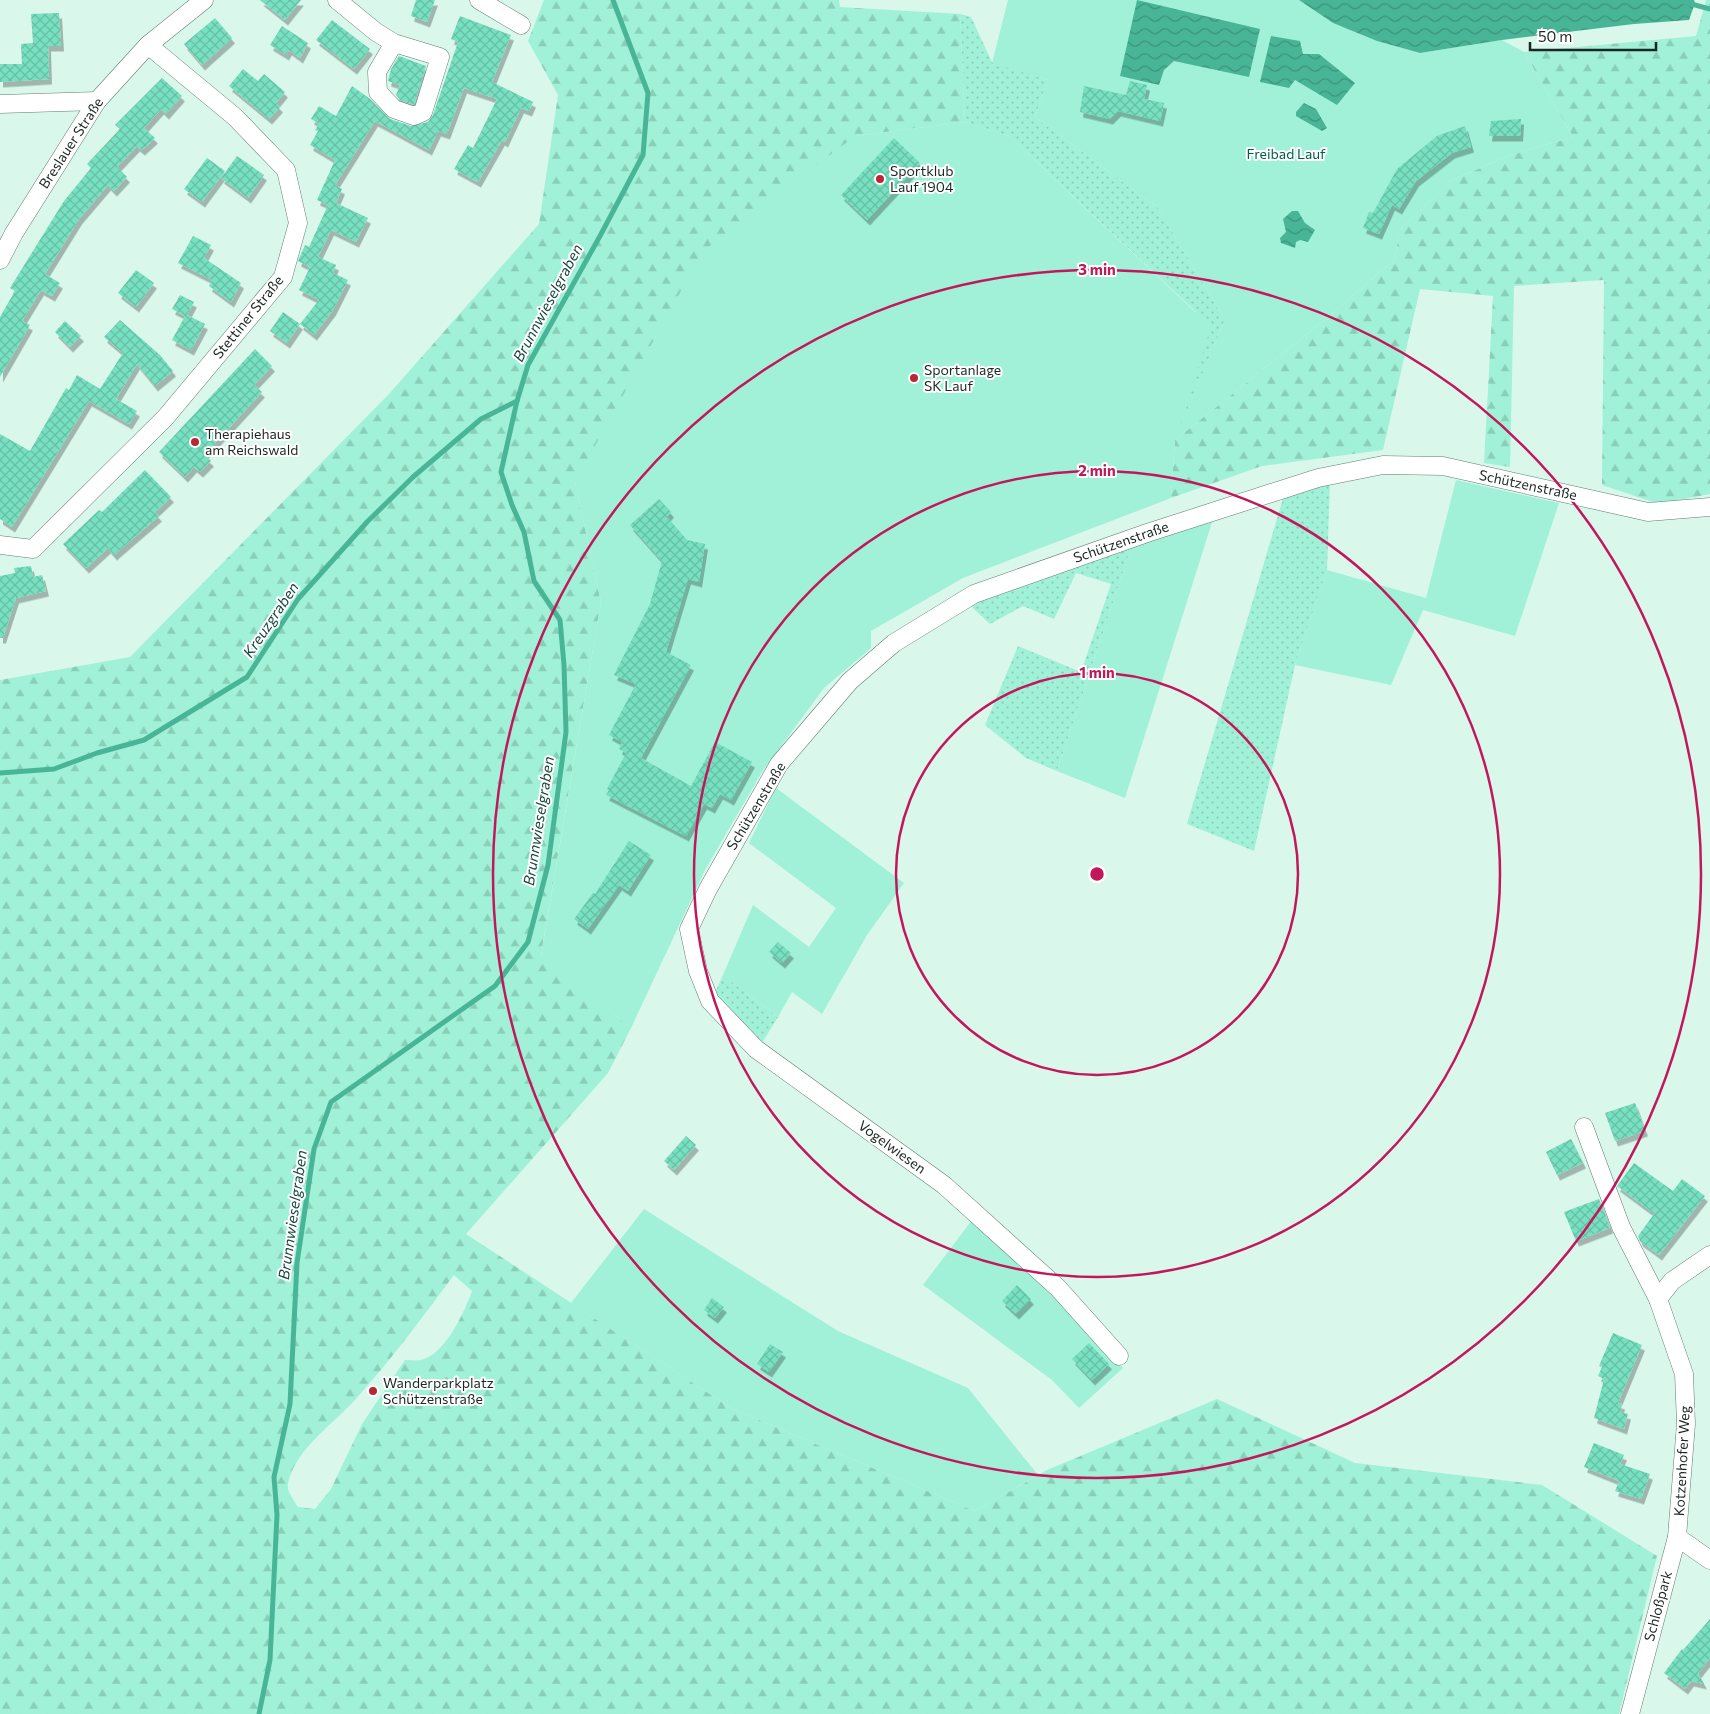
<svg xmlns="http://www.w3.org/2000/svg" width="1710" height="1714" viewBox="0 0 1710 1714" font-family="Commissioner,sans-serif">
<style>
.grass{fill:url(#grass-dots)}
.forest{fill:url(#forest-firs);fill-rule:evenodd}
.green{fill:#a0f1d7}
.water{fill:url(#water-waves)}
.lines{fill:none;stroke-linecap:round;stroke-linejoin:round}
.stream{stroke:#49b597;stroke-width:5}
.building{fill:url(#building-cross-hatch);filter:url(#shadow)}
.street-casing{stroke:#627c73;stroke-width:19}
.street{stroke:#fff;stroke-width:18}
.ring{fill:none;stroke:#c2185b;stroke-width:2.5}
.poi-dot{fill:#b82735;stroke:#fff;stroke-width:2}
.labels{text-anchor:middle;stroke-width:4;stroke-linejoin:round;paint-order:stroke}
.street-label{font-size:14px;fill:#1c2723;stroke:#fff}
.park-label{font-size:14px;fill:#005e4a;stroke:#fff}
.poi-label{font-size:14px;fill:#1c2723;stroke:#fff;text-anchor:start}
.water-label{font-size:15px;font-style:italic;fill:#18473a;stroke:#fff}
.centre{fill:#c2185b;stroke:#fff;stroke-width:2.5}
.ring-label{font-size:15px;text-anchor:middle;font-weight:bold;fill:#c2185b;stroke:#fff;stroke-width:4;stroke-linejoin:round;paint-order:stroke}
</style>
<defs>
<pattern id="grass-dots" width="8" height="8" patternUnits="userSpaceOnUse" patternTransform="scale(1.25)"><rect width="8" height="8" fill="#a0f1d7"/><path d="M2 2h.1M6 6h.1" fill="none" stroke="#89cfb8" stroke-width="1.8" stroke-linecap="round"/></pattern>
<pattern id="forest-firs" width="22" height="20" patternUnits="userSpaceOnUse" patternTransform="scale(1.25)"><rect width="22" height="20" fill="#a0f1d7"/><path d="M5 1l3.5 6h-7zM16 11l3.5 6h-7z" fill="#89cfb8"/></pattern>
<pattern id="water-waves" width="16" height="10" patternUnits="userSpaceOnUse" patternTransform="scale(1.25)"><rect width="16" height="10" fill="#49b597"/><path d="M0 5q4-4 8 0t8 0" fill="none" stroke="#3c937b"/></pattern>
<pattern id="building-cross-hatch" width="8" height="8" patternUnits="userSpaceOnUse" patternTransform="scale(1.25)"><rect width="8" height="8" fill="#76e0c0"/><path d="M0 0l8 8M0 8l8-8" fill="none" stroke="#66c0a5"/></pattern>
<filter id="shadow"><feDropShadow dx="3" dy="5.5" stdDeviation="0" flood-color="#0004"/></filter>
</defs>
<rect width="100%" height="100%" fill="#daf7ec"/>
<!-- grass -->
<g class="grass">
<polygon points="960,14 971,17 992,62 1048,80 1035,117 1158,208 1225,320 1175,440 1182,325 1196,312 1009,136 965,122"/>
<polygon points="1330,481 1327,570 1295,665 1254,851 1187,824 1284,495"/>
<polygon points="1132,545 1057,771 1026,758 985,725 1018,646 1081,672 1111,584 1076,573 1054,619 1023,606 990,624 971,606 981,598"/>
<polygon points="723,975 778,1017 760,1046 714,995"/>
</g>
<!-- forest -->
<g class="forest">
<path d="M544 0H839L840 7 960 14 965 122 855 136 575 482 601 602 541 955 631 1028 608 1073 466 1234 733 1409 975 1511 1047 1470 1217 1399 1355 1463 1542 1485 1657 1556 1619 1714H0V680L130 657 389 394 539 224 558 95 528 41ZM454 1275 472 1291C465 1311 445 1355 421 1360 416 1361 410 1360 405 1360L362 1424 331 1489 315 1509 298 1507C294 1500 286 1491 288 1483 295 1450 333 1424 354 1401 390 1361 422 1318 454 1275Z"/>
<polygon points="1706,0 1710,0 1710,494 1659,504 1602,485 1604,280 1514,286 1510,467 1484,463 1493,296 1420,289 1383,450 1262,466 1171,498 1175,440 1328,317 1395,259 1399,231 1450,181 1510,155 1573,137 1524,52 1696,36"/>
</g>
<!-- green -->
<g class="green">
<polygon points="1008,0 1299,0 1333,23 1377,41 1420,53 1502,40 1524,52 1573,137 1510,155 1450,181 1399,231 1395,259 1328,317 1175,440 1171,498 963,578 871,631 871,648 824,688 762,772 705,870 631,1028 541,956 601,602 575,482 703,251 855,136 965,122 1009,136 1211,327 1178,432 1225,320 1158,208 1035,117 1048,80 992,63"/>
<polygon points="1456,480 1559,503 1515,636 1423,610 1391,685 1295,665 1327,570 1426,598"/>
<polygon points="1213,519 1125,798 1057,771 1132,545"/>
<polygon points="776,788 904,883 867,935 822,1014 792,992 778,1017 723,975 753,905 809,947 836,908 749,843"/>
<polygon points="644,1209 838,1331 968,1388 1038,1475 975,1511 733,1409 571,1303"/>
<polygon points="972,1220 1053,1291 1123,1368 1079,1408 1052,1380 923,1285"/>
</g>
<!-- water -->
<g class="water">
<polygon points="1137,0 1260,29 1249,77 1174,61 1164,70 1159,85 1120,76"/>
<polygon points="1299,0 1694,0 1695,3 1689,20 1634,24 1502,40 1420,53 1377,41 1333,23"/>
<polygon points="1271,36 1300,41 1303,54 1319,54 1355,83 1337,105 1295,80 1289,88 1260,82"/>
<polygon points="1304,103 1316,109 1327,128 1322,131 1296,116 1296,112"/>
<polygon points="1292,211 1298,211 1305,223 1315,230 1308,242 1300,240 1296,242 1295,248 1281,243 1280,238 1286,232 1283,219"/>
</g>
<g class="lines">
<!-- stream -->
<g class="stream">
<polyline points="1677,0 1710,9"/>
<polyline points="0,773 54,769 97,753 144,740 247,677 298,599 367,522 413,477 481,419 517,401"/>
<polyline points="259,1714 270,1660 277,1515 274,1477 290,1404 297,1263 314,1149 331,1102 495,986 528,942 548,865 566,732 564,665 560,620 534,581 524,532 512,505 501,472 517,401 528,365 600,236 643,155 648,93 613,0"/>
</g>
</g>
<!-- building -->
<g class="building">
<polygon points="260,0 301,0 285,20"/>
<polygon points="416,0 435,0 427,22 411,16"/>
<polygon points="59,13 61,46 48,46 49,79 0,82 0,64 22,64 21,44 33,43 31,14"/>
<polygon points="460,16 511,35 492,82 533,102 529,111 521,108 505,142 502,140 478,182 454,169 468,145 473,148 497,99 464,88 447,134 438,131 429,150 375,121 335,185 342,189 336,203 368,218 356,242 331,230 318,257 336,265 333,273 348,280 333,310 314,335 300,324 319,300 299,290 310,267 298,261 305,245 309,247 328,205 317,200 335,160 310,145 318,131 315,130 319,124 311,119 319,106 336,116 352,86 370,99 390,119 411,126 428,122 433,115 458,42 451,39"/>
<polygon points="215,18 232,38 202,65 184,44"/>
<polygon points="332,20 370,49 354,69 316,40"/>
<polygon points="282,26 308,43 300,58 289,50 286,55 270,45"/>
<polygon points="399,56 426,66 414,105 400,100 396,95 400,85 388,81 391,69"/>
<polygon points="243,69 258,81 264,74 285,92 276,103 280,107 269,119 229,86"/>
<polygon points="162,78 182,96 166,114 161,109 144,128 155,138 142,150 137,146 117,167 127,177 114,191 108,185 79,219 45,274 60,283 52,296 41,290 22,321 30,325 0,377 0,317 15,291 10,288 64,201 91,168 87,164 120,129 115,125"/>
<polygon points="1130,81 1147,85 1144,99 1164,103 1160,121 1118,111 1110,119 1080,112 1084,86 1126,95"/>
<polygon points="1521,119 1520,136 1489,136 1491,121"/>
<polygon points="1465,126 1471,147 1452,153 1416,181 1399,209 1392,205 1379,234 1363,228 1369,212 1373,213 1397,169 1437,136"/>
<polygon points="894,138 920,163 867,220 841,195"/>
<polygon points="237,156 264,175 248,198 221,178"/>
<polygon points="207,158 225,171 202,202 184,189"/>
<polygon points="193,236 211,245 204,258 241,283 231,302 209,286 212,280 178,263"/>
<polygon points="136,270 154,283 136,307 118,293"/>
<polygon points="180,295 194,302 187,315 205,324 191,350 172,340 185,316 172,309"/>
<polygon points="283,312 300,324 287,343 270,331"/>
<polygon points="120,320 160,355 173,371 155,386 137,364 116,399 137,411 129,424 89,401 12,527 0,519 0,434 30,451 66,388 69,390 77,375 100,389 123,353 104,337"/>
<polygon points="65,321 81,336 70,347 55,332"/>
<polygon points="255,349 272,366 254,385 262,392 204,455 211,461 200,472 194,467 185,477 159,452"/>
<polygon points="145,470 171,497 155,512 159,516 114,555 108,548 86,568 63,544 99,510 102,512"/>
<polygon points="659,499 671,512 667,517 687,540 705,544 699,582 688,579 666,652 691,665 641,758 691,786 715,742 752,762 731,800 720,794 712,808 704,804 686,836 606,795 609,790 607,789 626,753 619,749 622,742 609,735 636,684 614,675 650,604 662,561 630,525"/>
<polygon points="31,566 33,577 42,575 46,591 16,598 3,638 0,638 0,576 15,573 14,568"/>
<polygon points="629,841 651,855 628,891 619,885 588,929 574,919 593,893 595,894"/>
<polygon points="778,942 791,953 782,963 769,952"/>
<polygon points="1635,1103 1645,1131 1615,1141 1605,1113"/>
<polygon points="686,1136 696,1145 674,1170 664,1161"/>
<polygon points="1571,1139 1583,1163 1557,1175 1546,1152"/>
<polygon points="1634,1163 1673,1191 1682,1179 1705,1196 1659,1255 1640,1241 1638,1236 1657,1210 1652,1212 1617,1186"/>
<polygon points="1599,1199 1610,1228 1576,1241 1564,1212"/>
<polygon points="1017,1285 1031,1299 1016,1314 1002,1301"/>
<polygon points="712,1298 724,1307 715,1318 704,1310"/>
<polygon points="1613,1333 1642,1345 1618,1403 1622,1404 1620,1412 1628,1414 1624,1429 1594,1418 1604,1379 1598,1376 1602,1367 1599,1366"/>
<polygon points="1089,1343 1109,1364 1092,1380 1072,1359"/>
<polygon points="770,1344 783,1352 769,1372 757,1364"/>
<polygon points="1594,1443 1624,1455 1620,1464 1650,1474 1641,1499 1615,1491 1619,1481 1584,1467"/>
<polygon points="1710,1619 1710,1658 1698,1673 1704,1684 1691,1681 1685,1689 1664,1673 1682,1649 1683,1650"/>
</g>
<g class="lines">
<!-- street casing -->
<g class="street-casing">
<g id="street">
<polyline points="337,0 376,32 394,43 440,57 423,112 414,116 394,109 378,92 377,72 394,43"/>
<polyline points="479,0 521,25"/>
<polyline points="0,104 97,101"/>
<polyline points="0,260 14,233 97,101 148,45 204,0"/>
<polyline points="0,545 33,549 165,418 283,277 298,223 286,170 235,117 148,45"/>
<polyline points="1584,1127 1621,1227 1658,1299 1684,1374 1686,1424 1677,1537 1630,1714"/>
<polyline points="1658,1299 1672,1281 1710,1255"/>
<polyline points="1119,1356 1058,1288 944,1185 756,1049 710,1001 698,971 689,929 708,889 779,764 850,681 894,643 974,594 1147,533 1318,478 1383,465 1443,466 1648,512 1710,507"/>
<polyline points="1677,1537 1710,1560"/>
</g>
</g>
<!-- street -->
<use href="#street" class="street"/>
</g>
<!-- distance rings -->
<g class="ring">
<circle cx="1097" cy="874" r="201"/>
<circle cx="1097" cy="874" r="403"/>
<circle cx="1097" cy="874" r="604"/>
</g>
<!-- markers -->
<g class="poi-dot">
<circle cx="880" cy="179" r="5"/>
<circle cx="914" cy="378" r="5"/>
<circle cx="195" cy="442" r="5"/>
<circle cx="373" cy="1391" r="5"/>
</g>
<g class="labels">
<!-- street labels -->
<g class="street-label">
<text transform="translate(71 143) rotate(-57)" y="5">Breslauer Straße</text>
<text transform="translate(248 317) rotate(-51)" y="5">Stettiner Straße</text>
<text transform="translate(1528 485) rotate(12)" y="5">Schützenstraße</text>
<text transform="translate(1121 542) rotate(-19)" y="5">Schützenstraße</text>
<text transform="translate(756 806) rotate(-59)" y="5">Schützenstraße</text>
<text transform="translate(892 1147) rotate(36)" y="5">Vogelwiesen</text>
<text transform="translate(1682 1461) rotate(-87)" y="5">Kotzenhofer Weg</text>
<text transform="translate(1658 1606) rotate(-75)" y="5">Schloßpark</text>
</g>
<!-- park labels -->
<g class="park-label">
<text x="1286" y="159">Freibad Lauf</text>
</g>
<!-- poi labels -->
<g class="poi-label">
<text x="890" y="176">Sportklub<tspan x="890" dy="16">Lauf 1904</tspan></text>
<text x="924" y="375">Sportanlage<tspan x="924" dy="16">SK Lauf</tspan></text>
<text x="205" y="439">Therapiehaus<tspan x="205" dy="16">am Reichswald</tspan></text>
<text x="383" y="1388">Wanderparkplatz<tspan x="383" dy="16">Schützenstraße</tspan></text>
</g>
<!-- water labels -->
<g class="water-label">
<text transform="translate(548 303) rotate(-62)" y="5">Brunnwieselgraben</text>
<text transform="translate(271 620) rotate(-56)" y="5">Kreuzgraben</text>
<text transform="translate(539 821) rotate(-81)" y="5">Brunnwieselgraben</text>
<text transform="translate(293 1215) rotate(-82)" y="5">Brunnwieselgraben</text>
</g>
</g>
<circle cx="1097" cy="874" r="8" class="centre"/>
<g class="ring-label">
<text x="1097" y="275">3 min</text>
<text x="1097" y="476">2 min</text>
<text x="1097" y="678">1 min</text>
</g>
<!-- scale -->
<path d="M1530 42v8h126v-8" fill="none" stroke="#1c2723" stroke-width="2.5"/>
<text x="1538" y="42" font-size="15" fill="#1c2723" stroke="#ffffff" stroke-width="4" paint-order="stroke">50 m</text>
</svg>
